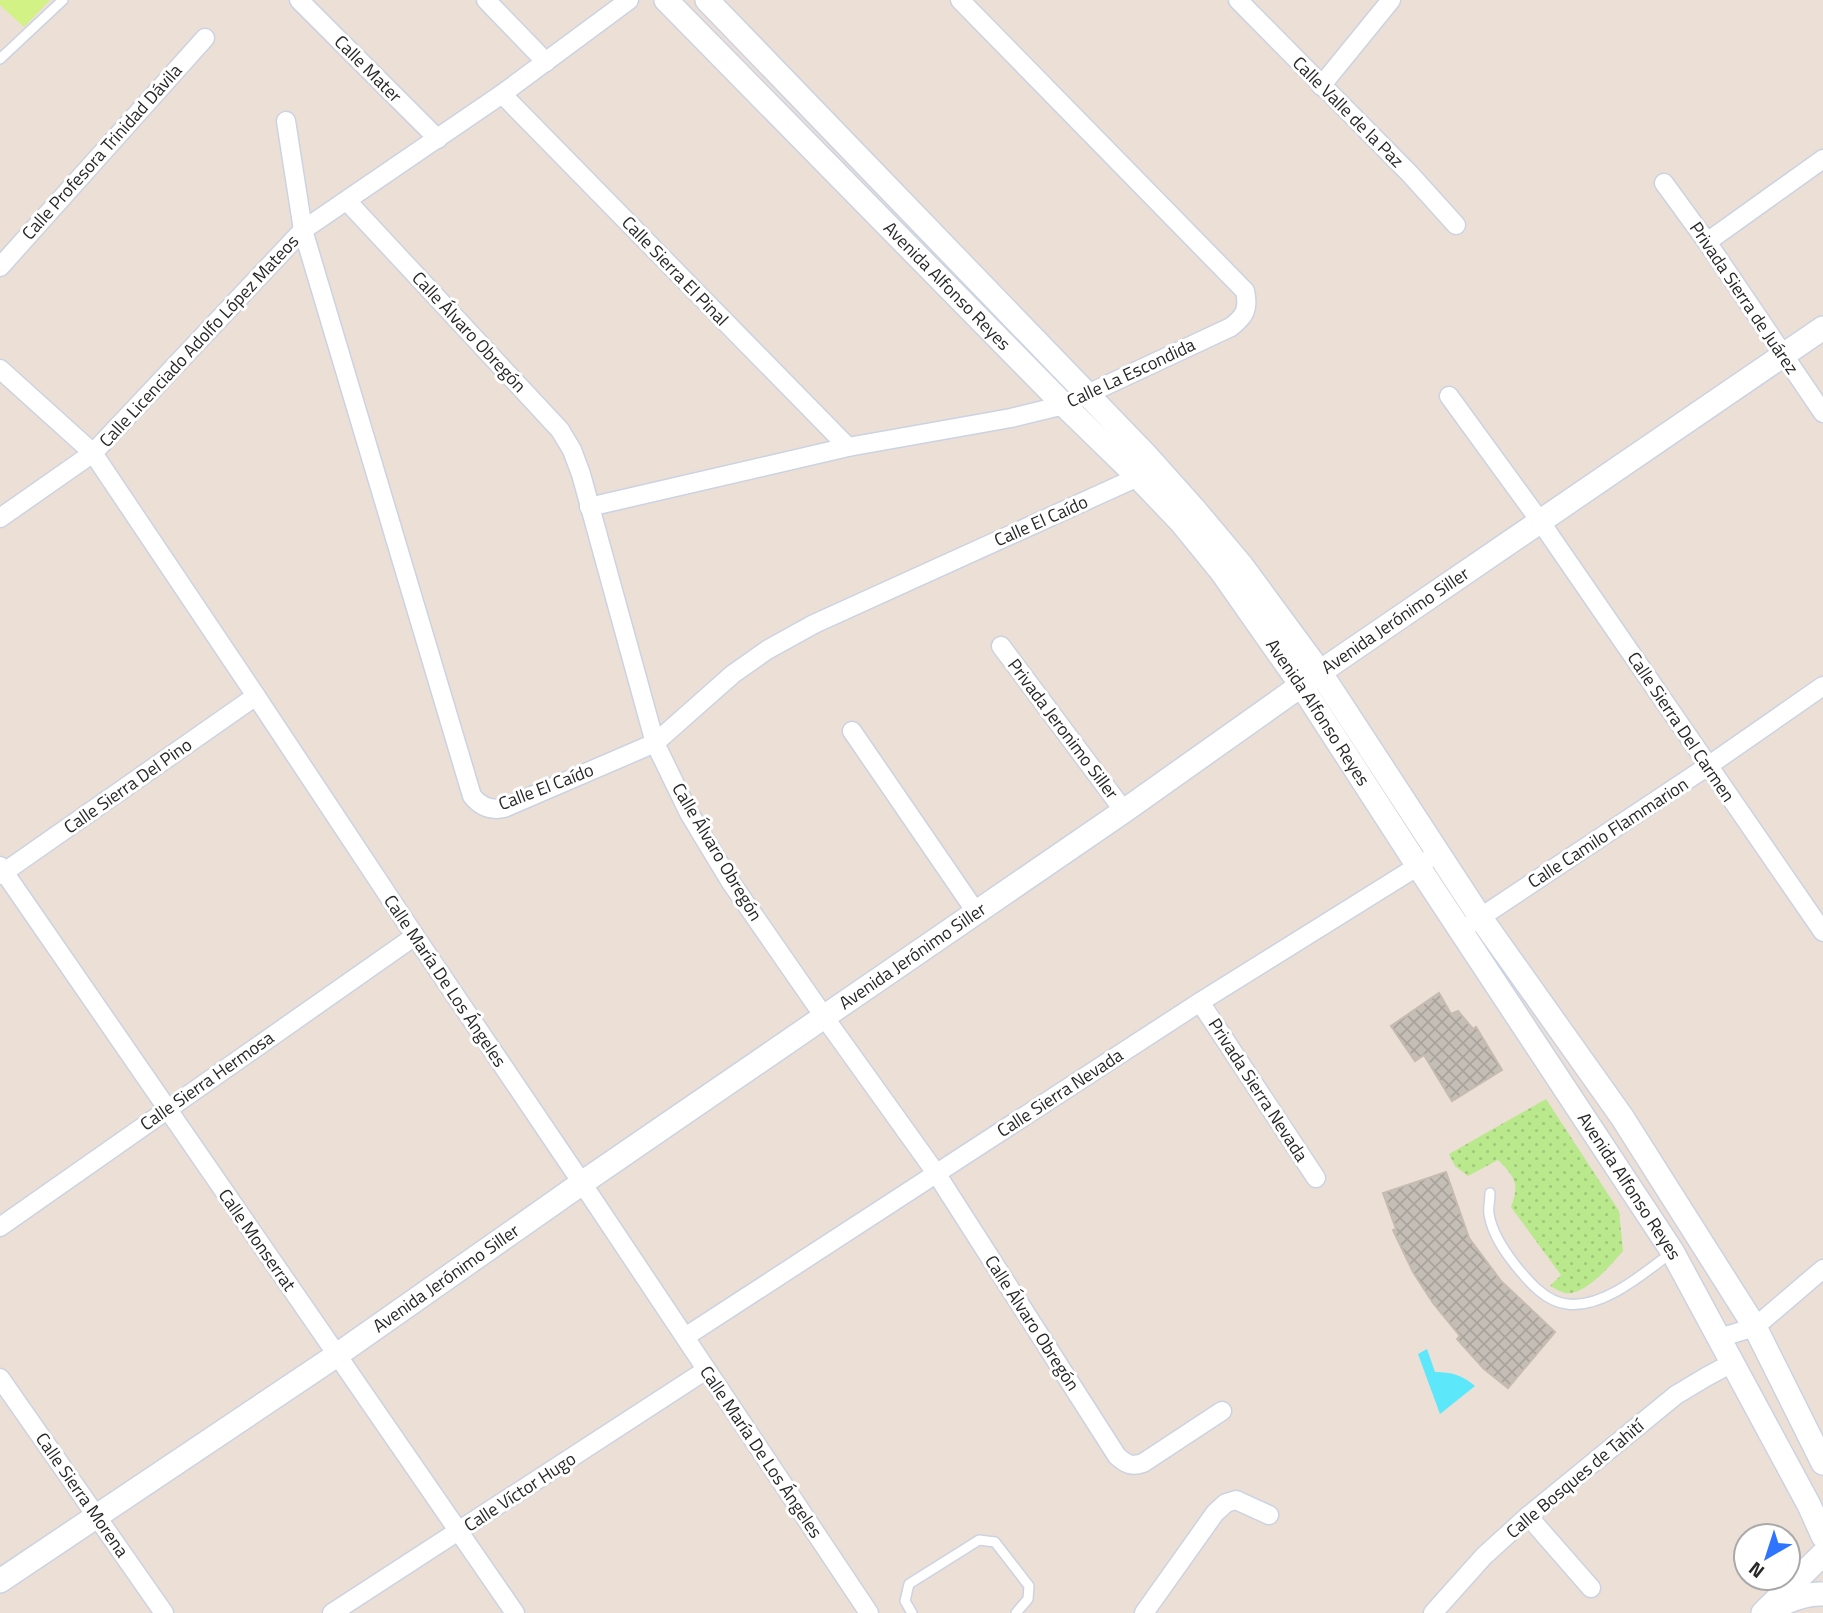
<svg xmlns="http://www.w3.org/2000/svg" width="1823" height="1613" viewBox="0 0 1823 1613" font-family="'Titillium Web',sans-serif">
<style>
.grass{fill:url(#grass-dots)}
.pitch{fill:#d3f286}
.water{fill:#5ce7fa}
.building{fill:url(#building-cross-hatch);stroke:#c6bbb0;stroke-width:2}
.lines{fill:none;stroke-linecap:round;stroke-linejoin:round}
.lane-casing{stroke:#cbd3e2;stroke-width:12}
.street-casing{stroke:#cbd3e2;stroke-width:21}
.secondary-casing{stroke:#cbd3e2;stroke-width:26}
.lane{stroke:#fff;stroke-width:9}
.street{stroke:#fff;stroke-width:18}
.secondary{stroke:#fff;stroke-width:23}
.labels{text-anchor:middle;stroke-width:6;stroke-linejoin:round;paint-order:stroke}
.street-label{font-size:18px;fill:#272727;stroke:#fff}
</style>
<defs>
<pattern id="grass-dots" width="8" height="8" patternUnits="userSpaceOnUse" patternTransform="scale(1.75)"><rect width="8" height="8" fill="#b9e98c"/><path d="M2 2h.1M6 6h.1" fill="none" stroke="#9fc879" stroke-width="1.8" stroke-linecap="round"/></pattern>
<pattern id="building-cross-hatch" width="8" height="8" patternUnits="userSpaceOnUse" patternTransform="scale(1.75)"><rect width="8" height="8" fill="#c5beb6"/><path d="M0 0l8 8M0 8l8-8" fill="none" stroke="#a9a39c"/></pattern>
</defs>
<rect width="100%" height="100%" fill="#ecdfd6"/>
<!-- grass -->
<path class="grass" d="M1546 1099 1619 1211 1623 1251C1612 1264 1584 1297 1565 1293 1560 1292 1555 1288 1550 1286L1561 1275 1511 1207C1520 1184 1515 1177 1498 1160L1468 1176 1455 1166 1449 1154Z"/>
<!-- pitch -->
<polygon class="pitch" points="0,0 50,0 24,27 0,5"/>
<!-- water -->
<path class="water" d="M1427 1349 1435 1372C1452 1372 1462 1375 1475 1386L1440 1414 1418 1354Z"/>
<!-- building -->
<g class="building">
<polygon points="1439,993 1451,1014 1458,1011 1473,1029 1476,1027 1502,1070 1452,1101 1424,1055 1415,1061 1391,1026"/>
<polygon points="1446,1172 1469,1238 1501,1281 1555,1332 1508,1388 1484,1369 1457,1339 1460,1336 1433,1303 1413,1272 1393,1230 1396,1229 1383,1193"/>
</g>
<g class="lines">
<!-- lane casing -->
<g class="lane-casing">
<g id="lane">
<polyline points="0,59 63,0"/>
<path d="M1490 1193C1490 1200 1488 1208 1489 1214 1492 1234 1505 1252 1516 1266 1529 1282 1546 1302 1567 1304 1603 1309 1644 1273 1671 1253"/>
<polyline points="912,1613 905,1601 909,1584 979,1540 995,1542 1029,1586 1028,1599 1016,1613"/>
</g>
</g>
<!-- street casing -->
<g class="street-casing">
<g id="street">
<polyline points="299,0 438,139"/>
<polyline points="486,0 546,62"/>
<polyline points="1238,0 1410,174 1456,225"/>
<polyline points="1321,86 1391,0"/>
<polyline points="502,94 848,447"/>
<path d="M286 121 303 230 472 796C480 806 490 811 504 808L655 743 733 674 767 650 814 624 1138 477"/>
<polyline points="1664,183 1707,242 1823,413"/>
<path d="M347 201 560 430 572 450 581 474 655 743 689 813 730 881 825 1018 936 1173 1117 1456C1126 1464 1131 1467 1143 1463L1222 1411"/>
<polyline points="1707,242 1823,159"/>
<polyline points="0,267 205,38"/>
<polyline points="0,369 93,453 256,696 415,936 582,1183 869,1613"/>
<polyline points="1449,396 1540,521 1823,932"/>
<path d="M589 507 848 447 1011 418 1064 405 1231 327C1245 316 1249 309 1245 291L960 0"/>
<polyline points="0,518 93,453 303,230 502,94 629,0"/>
<polyline points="1001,646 1124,811"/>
<polyline points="852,731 976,912"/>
<polyline points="0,866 515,1613"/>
<polyline points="0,875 256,696"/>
<polyline points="1472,923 1708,766 1823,686"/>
<polyline points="1200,1002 1316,1178"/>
<polyline points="0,1227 415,936"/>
<polyline points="685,1337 1200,1002 1426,861"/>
<polyline points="1719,1338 1755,1327 1823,1269"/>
<polyline points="0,1378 164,1613"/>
<polyline points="1528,1516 1591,1588"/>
<polyline points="332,1613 706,1370"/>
<polyline points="1144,1613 1215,1513 1226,1503 1236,1500 1269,1515"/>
<polyline points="1433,1613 1484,1556 1528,1516 1676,1395 1706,1377 1732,1363"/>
</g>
</g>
<!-- secondary casing -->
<g class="secondary-casing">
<g id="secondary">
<path id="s1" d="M666 0 1064 405 1138 477 1181 522 1221 571 1301 685 1418 866 1672 1251 1809 1505 1823 1536"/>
<polyline points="707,0 1145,454 1195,510 1242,566 1320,672 1480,917 1622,1117 1755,1327 1823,1463"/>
<path id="s2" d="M0 1581 337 1355 582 1183 1124 811 1320 672 1823 328"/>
<path d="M1775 1608C1789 1600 1806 1593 1823 1594"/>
<polyline points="1763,1613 1823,1554"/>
</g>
</g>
<!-- lane -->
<use href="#lane" class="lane"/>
<!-- street -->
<use href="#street" class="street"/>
<!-- secondary -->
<use href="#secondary" class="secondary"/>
</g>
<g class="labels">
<!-- street labels -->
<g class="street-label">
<text transform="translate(368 69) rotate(45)" y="6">Calle Mater</text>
<text transform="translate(1348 112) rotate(45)" y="6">Calle Valle de la Paz</text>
<text transform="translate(102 152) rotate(-48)" y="6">Calle Profesora Trinidad Dávila</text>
<text transform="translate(675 271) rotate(46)" y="6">Calle Sierra El Pinal</text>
<text dy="6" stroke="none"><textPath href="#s1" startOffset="401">Avenida Alfonso Reyes</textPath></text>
<text transform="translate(1744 298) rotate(56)" y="6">Privada Sierra de Juárez</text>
<text transform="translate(469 332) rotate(47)" y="6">Calle Álvaro Obregón</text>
<text transform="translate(199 341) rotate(-47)" y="6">Calle Licenciado Adolfo López Mateos</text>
<text transform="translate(1131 373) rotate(-25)" y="6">Calle La Escondida</text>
<text transform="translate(1041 521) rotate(-24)" y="6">Calle El Caído</text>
<text dy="6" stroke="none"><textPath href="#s2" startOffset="1694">Avenida Jerónimo Siller</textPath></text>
<text dy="6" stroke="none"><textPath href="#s1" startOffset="968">Avenida Alfonso Reyes</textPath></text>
<text transform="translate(1681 727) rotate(56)" y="6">Calle Sierra Del Carmen</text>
<text transform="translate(1063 729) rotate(53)" y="6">Privada Jeronimo Siller</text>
<text transform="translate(128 786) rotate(-35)" y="6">Calle Sierra Del Pino</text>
<text transform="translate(546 787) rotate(-21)" y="6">Calle El Caído</text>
<text transform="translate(1608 833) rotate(-33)" y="6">Calle Camilo Flammarion</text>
<text transform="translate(717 852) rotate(59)" y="6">Calle Álvaro Obregón</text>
<text dy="6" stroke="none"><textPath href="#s2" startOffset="1106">Avenida Jerónimo Siller</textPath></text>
<text transform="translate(445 981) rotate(56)" y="6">Calle María De Los Ángeles</text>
<text transform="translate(207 1081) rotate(-35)" y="6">Calle Sierra Hermosa</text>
<text transform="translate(1258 1090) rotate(57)" y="6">Privada Sierra Nevada</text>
<text transform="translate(1060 1093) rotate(-33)" y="6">Calle Sierra Nevada</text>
<text dy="6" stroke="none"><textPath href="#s1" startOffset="1535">Avenida Alfonso Reyes</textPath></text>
<text transform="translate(257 1240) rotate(55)" y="6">Calle Monserrat</text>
<text dy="6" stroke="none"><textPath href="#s2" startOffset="539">Avenida Jerónimo Siller</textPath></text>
<text transform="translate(1032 1323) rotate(57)" y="6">Calle Álvaro Obregón</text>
<text transform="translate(761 1452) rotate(56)" y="6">Calle María De Los Ángeles</text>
<text transform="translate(1575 1479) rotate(-40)" y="6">Calle Bosques de Tahití</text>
<text transform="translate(520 1492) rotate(-33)" y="6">Calle Víctor Hugo</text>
<text transform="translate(82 1495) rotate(55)" y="6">Calle Sierra Morena</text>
</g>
</g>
<!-- north arrow -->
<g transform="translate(1767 1557) rotate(219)"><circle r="33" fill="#ffffff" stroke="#a9a9a9" stroke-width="2"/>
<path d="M0-5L12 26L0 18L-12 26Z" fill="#2f74ff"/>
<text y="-10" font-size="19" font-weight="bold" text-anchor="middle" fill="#272727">N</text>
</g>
</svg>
